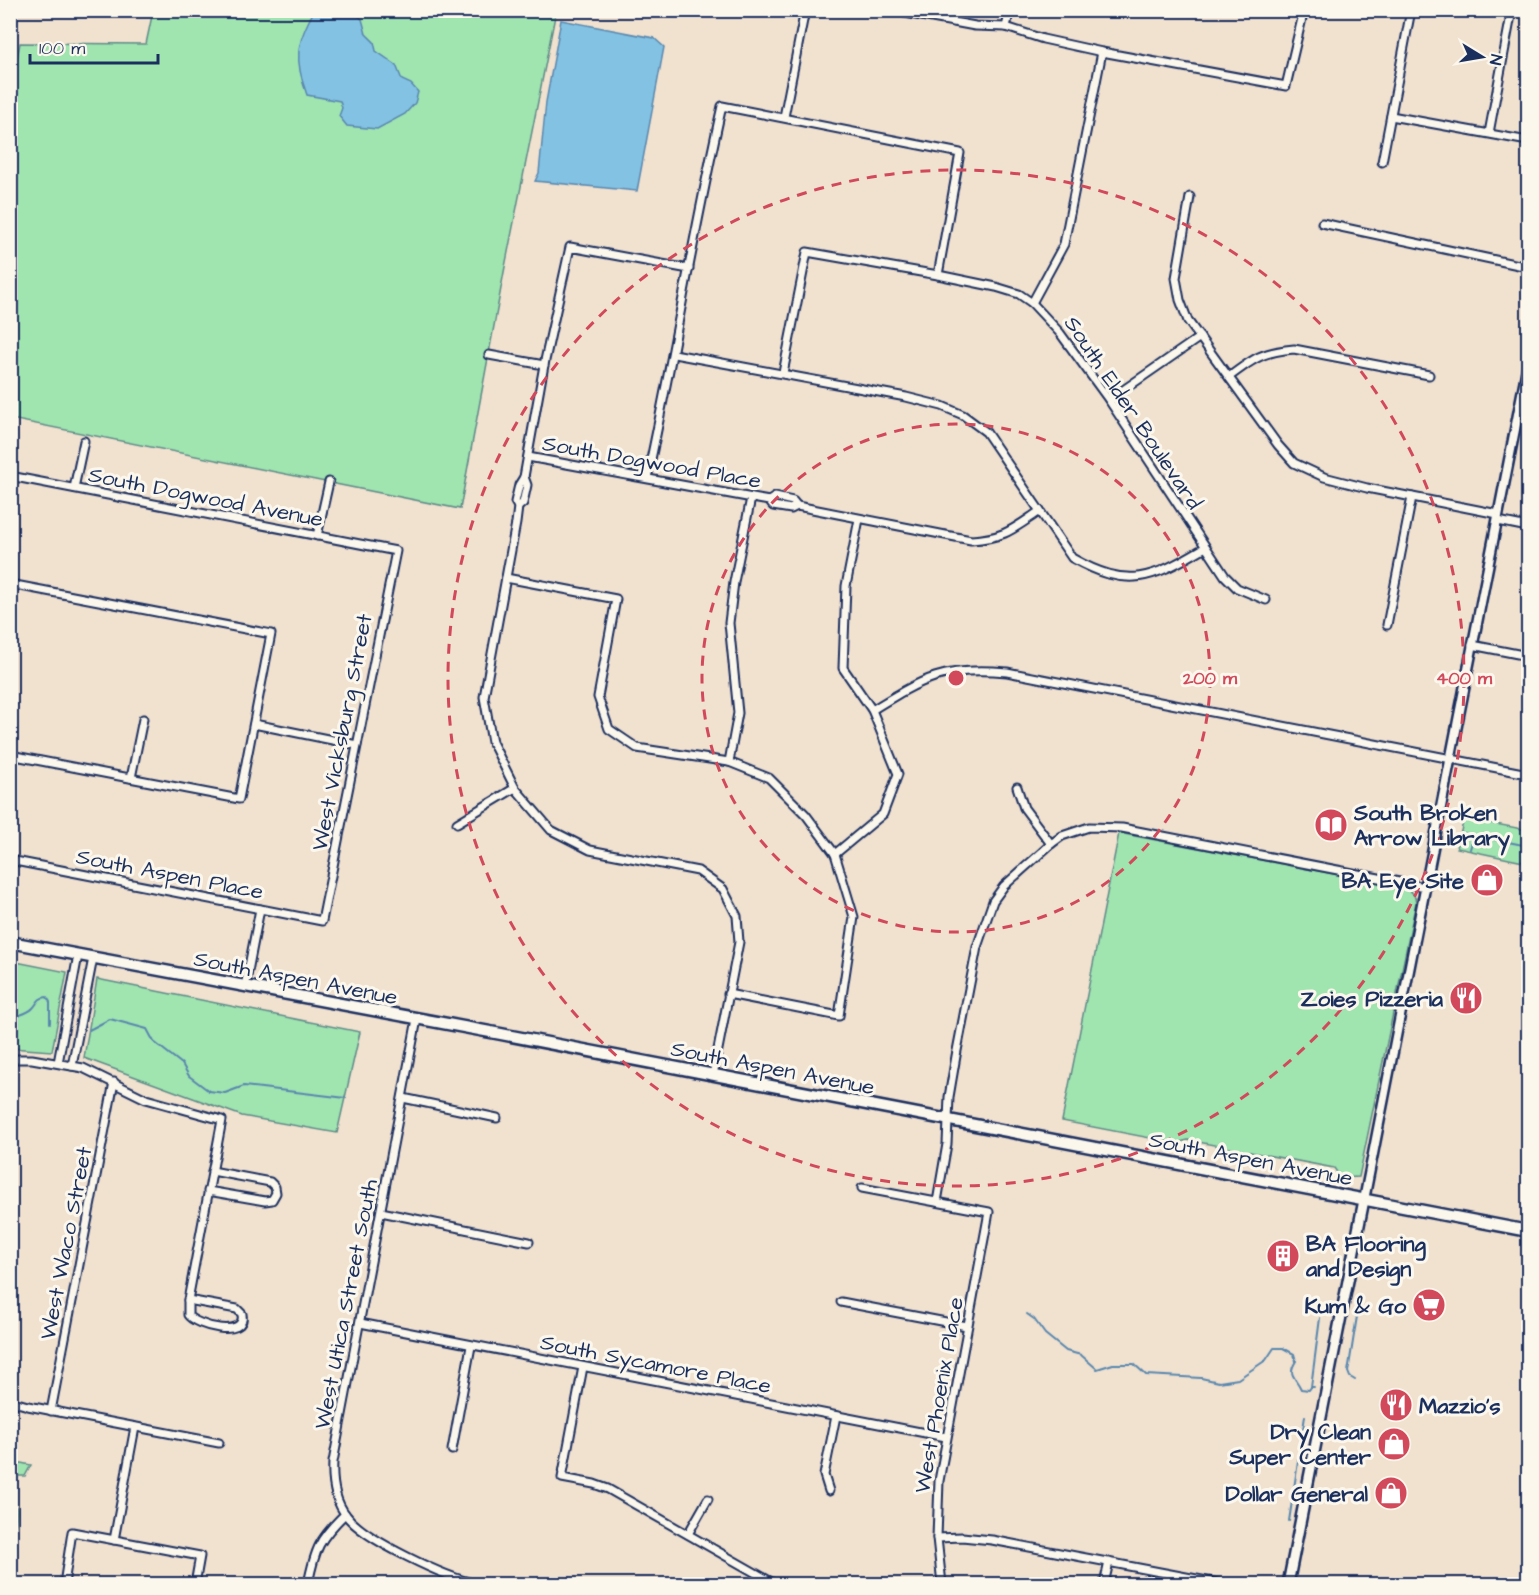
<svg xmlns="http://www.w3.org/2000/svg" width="1539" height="1595" viewBox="0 0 1539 1595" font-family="'Architects Daughter',sans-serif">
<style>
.green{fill:#a0e4b0;stroke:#5e8a87;stroke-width:1.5}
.water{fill:#83c2e3;stroke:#5987ae;stroke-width:1.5}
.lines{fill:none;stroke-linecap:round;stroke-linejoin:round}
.stream{stroke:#5987ae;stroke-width:2}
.minor-casing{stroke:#1b2f5e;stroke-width:11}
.tertiary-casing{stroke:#1b2f5e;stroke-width:13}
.secondary-casing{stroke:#1b2f5e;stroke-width:14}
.primary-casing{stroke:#1b2f5e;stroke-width:15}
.minor{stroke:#fbf7ec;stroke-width:7}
.tertiary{stroke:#fbf7ec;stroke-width:8}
.secondary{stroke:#fbf7ec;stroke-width:9}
.primary{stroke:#fbf7ec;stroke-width:10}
.ring{fill:none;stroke:#d1495b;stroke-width:3;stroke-dasharray:10 8}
.labels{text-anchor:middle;stroke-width:6;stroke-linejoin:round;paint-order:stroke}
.street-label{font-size:22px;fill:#1b2f5e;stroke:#fbf7ec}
.poi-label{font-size:22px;font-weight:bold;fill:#1b2f5e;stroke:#fbf7ec;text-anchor:end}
.centre{fill:#d1495b;stroke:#fbf7ec;stroke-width:3}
.ring-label{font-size:18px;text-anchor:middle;font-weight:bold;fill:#d1495b;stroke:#fbf7ec;stroke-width:6;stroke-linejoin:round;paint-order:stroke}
</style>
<rect width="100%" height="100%" fill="#f1e1cf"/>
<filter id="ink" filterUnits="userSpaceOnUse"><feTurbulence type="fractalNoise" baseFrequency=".0167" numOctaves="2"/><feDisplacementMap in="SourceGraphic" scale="12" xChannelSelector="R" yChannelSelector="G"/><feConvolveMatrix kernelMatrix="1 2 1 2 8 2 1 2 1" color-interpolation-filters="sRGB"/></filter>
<g filter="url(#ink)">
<!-- green -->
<g class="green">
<polygon points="153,11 556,11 504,272 460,509 11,419 10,93 20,43 146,44"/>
<polygon points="1464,818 1528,830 1528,863 1457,848"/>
<path d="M1119 833 1402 887C1410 889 1415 893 1416 902L1359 1177 1341 1178 1334 1168 1188 1140 1176 1143 1062 1121Z"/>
<polygon points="11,961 67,972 52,1051 11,1048"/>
<polygon points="97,979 360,1032 337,1133 242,1116 84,1058"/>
<polygon points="11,1461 31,1465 25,1476 12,1476 11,1486"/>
<polygon points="10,1496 17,1509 11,1578 10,1578"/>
</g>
<!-- water -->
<g class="water">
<path d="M314 11H351L362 19 366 34 374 42 376 51 396 65 402 80 411 84 418 92 415 103 405 114 377 129 347 126 339 116 342 108 340 101 307 95C294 60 296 43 314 11Z"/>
<polygon points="561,20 654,38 664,47 637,191 535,181 539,173 546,102"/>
</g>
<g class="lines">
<!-- stream -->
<g class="stream">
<polyline points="1463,833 1528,846"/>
<polyline points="1470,849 1474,835"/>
<path d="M10 1019C17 1015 28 1014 33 1008 39 1002 37 998 47 997L50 1002V1023"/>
<polyline points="89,1030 110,1019 147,1029 154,1042 182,1064 189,1076 209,1091 225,1093 244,1086 346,1098"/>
<path d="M1027 1314 1034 1319 1045 1334 1066 1351 1081 1355 1097 1369 1113 1364H1134L1146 1375 1201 1378 1219 1382 1238 1379 1266 1360 1274 1348H1283L1294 1354 1296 1361C1287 1375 1295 1376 1301 1389L1309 1390 1311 1387H1314"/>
<polyline points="1355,1380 1350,1377 1348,1372 1358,1310"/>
<polyline points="1311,1387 1320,1318"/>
<polyline points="10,1476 15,1477"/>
<polyline points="1289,1521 1305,1416"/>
</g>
<!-- minor casing -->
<g class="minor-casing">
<g id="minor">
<polyline points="889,10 975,26 1006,27 1043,39 1102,52 1286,86 1304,10"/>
<polyline points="1006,27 1010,10"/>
<polyline points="1391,116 1528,141"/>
<polyline points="784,117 805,10"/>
<polyline points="1489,133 1512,10"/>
<polyline points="1382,162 1411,10"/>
<polyline points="1190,197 1176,278 1180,300 1188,321 1278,445 1294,463 1324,477 1367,488 1498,514"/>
<polyline points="1322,223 1528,267"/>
<polyline points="689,269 570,247 544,365 524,477 519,485 515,502 518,507 516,523 484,697 492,742 515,788 551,830 590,850 698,871 723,889 737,916 739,942 713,1075"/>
<polyline points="1032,303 1064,244 1102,52"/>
<path d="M674 354 906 397 942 406 963 415 986 432 1072 558C1129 590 1151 579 1204 548"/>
<polyline points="489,355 544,365"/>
<polyline points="783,373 807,252 938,275 996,287 1019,294 1032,303 1060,333 1109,400 1225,576 1237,588 1266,600"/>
<path d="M1229 377C1254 358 1262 352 1294 349L1429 375"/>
<polyline points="1109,400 1200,337"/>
<path d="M528 457 769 501 773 506 791 509 797 506 971 540C1005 538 1013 529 1040 511"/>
<polyline points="10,476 396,551 322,921 10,860"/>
<path d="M647 478C674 354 694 229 722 106L960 153 938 275"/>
<polyline points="74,488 84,441"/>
<polyline points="769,501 775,497 793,501 797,506"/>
<polyline points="518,507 523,503 527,485 524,477"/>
<polyline points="1498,521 1528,527"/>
<polyline points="317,536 329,482"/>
<polyline points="506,578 616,599 598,697 609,729 637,748 729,762 769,778 806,815 835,854 854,917 839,1016 728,994"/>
<polyline points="10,584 271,634 239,799 10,755"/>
<polyline points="1387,625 1412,497"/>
<polyline points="1472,645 1528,656"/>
<path d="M872 710C924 678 944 666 1007 672L1528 774"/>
<polyline points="254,724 357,745"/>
<polyline points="729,762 738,713 729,623 734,582 751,498"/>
<polyline points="131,778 143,719"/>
<polyline points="1017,787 1024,808 1051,844"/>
<polyline points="457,823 515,788"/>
<polyline points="835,854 883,814 898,774 872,710 843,668 846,586 859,519"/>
<polyline points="245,987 260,909"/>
<path d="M417 1019 333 1462C332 1481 334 1500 346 1515 364 1540 447 1578 477 1584"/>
<polyline points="10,1059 32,1059 83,1068 146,1099 222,1120 188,1300"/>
<polyline points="58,1063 78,955"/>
<polyline points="72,1066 93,958"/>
<polyline points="403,1098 497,1118"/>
<polyline points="862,1188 989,1212 939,1481 937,1538 942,1584"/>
<polyline points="208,1191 265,1201 272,1200 276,1193 275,1187 270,1182 212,1171"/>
<polyline points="937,1202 947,1144 949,1097 956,1056 977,947 993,901 1004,886 1051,844 1062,836 1089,827 1122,828 1425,887"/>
<polyline points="381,1212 529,1242"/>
<path d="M188 1300 237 1309 242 1314C247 1340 194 1325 188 1315Z"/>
<polyline points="841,1302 967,1326"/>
<polyline points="360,1323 946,1437"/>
<polyline points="583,1367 562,1478 594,1484 608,1489 775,1584"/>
<polyline points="10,1401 28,1406 219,1443"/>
<polyline points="51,1411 114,1082"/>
<polyline points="452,1450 471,1346"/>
<polyline points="829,1491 824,1475 836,1416"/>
<polyline points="688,1534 708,1499"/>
<polyline points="937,1538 962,1537 992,1540 1223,1584"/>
<polyline points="114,1540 135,1427"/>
<polyline points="64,1584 72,1532 200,1556 195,1584"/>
<path d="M308 1584C315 1549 319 1539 345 1514"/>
<polyline points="1104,1584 1109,1562"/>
</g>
</g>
<!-- tertiary casing -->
<g class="tertiary-casing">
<polyline id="tertiary" points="1364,1200 1528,363"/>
</g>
<!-- secondary casing -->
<g class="secondary-casing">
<polyline id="secondary" points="1288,1584 1364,1200"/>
</g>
<!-- primary casing -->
<g class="primary-casing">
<polyline id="primary" points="10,942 501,1034 1528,1231"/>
</g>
<!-- minor -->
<use href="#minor" class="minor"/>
<!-- tertiary -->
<use href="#tertiary" class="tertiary"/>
<!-- secondary -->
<use href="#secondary" class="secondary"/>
<!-- primary -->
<use href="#primary" class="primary"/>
</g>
</g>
<!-- distance rings -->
<g class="ring">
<circle cx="956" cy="678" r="254"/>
<circle cx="956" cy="678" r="508"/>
</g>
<!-- icons -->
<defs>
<g id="library-disc" transform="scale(1.725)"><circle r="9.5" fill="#d1495b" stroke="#fbf7ec"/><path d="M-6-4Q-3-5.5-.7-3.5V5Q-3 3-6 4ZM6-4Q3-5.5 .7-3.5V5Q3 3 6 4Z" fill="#fff"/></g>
<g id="shop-disc" transform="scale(1.725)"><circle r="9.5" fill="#d1495b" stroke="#fbf7ec"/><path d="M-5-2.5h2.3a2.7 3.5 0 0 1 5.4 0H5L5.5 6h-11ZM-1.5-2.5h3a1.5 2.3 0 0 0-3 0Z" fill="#fff"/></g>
<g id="restaurant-disc" transform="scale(1.725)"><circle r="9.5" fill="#d1495b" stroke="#fbf7ec"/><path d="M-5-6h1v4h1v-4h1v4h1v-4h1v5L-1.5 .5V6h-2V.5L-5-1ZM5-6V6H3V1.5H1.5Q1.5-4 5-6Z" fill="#fff"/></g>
<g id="building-disc" transform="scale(1.725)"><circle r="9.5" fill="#d1495b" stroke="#fbf7ec"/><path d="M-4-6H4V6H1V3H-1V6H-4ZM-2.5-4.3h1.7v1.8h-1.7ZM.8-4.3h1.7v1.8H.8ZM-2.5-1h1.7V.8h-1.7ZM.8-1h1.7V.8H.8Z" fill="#fff"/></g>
<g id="supermarket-disc" transform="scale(1.725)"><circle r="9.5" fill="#d1495b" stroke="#fbf7ec"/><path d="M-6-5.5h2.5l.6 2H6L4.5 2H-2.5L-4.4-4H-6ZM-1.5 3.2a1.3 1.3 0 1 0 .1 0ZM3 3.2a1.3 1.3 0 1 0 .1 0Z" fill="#fff"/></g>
</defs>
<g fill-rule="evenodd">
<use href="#library-disc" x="1331" y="825"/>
<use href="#shop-disc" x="1487" y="880"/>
<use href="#restaurant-disc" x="1466" y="998"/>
<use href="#building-disc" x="1283" y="1256"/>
<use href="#supermarket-disc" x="1429" y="1305"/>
<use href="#restaurant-disc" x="1396" y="1405"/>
<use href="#shop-disc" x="1394" y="1444"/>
<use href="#shop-disc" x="1391" y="1493"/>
</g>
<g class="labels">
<!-- street labels -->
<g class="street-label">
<text transform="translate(1134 412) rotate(56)" y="8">South Elder Boulevard</text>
<text transform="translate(652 461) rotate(10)" y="8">South Dogwood Place</text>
<text transform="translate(206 496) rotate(11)" y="8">South Dogwood Avenue</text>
<text transform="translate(341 732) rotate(-79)" y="8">West Vicksburg Street</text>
<text transform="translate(170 873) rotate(11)" y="8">South Aspen Place</text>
<text transform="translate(296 977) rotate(11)" y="8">South Aspen Avenue</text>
<text transform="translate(773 1067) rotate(11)" y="8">South Aspen Avenue</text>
<text transform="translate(1251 1158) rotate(11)" y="8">South Aspen Avenue</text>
<text transform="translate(65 1243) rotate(-79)" y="8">West Waco Street</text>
<text transform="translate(345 1304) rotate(-79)" y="8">West Utica Street South</text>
<text transform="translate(656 1363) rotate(11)" y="8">South Sycamore Place</text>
<text transform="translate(938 1395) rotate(-80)" y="8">West Phoenix Place</text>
</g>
<!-- poi labels -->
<g class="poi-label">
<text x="1354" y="820" text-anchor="start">South Broken<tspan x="1354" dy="25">Arrow Library</tspan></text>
<text x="1464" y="888">BA Eye Site</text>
<text x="1443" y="1006">Zoies Pizzeria</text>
<text x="1306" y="1251" text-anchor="start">BA Flooring<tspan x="1306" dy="25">and Design</tspan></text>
<text x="1406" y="1313">Kum &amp; Go</text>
<text x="1419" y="1413" text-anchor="start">Mazzio's</text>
<text x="1371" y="1439">Dry Clean<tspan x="1371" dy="25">Super Center</tspan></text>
<text x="1368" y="1501">Dollar General</text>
</g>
</g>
<circle cx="956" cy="678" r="9" class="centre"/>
<g class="ring-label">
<text x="1210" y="684">200 m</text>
<text x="1464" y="684">400 m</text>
</g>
<!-- margin -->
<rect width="1539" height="1595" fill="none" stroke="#fbf7ec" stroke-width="36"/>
<rect x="18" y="18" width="1503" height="1559" fill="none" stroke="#1b2f5e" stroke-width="2" filter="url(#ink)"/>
<!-- north arrow -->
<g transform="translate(1482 57) rotate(101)" stroke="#fbf7ec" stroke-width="4.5" paint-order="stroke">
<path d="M0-4.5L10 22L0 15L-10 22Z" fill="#1b2f5e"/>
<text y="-9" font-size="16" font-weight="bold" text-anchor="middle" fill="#1b2f5e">N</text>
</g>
<!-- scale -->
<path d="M30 54v9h128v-9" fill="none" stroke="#1b2f5e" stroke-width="3"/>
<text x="39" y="54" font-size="18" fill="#1b2f5e" stroke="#fbf7ec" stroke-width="4.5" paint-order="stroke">100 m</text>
</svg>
